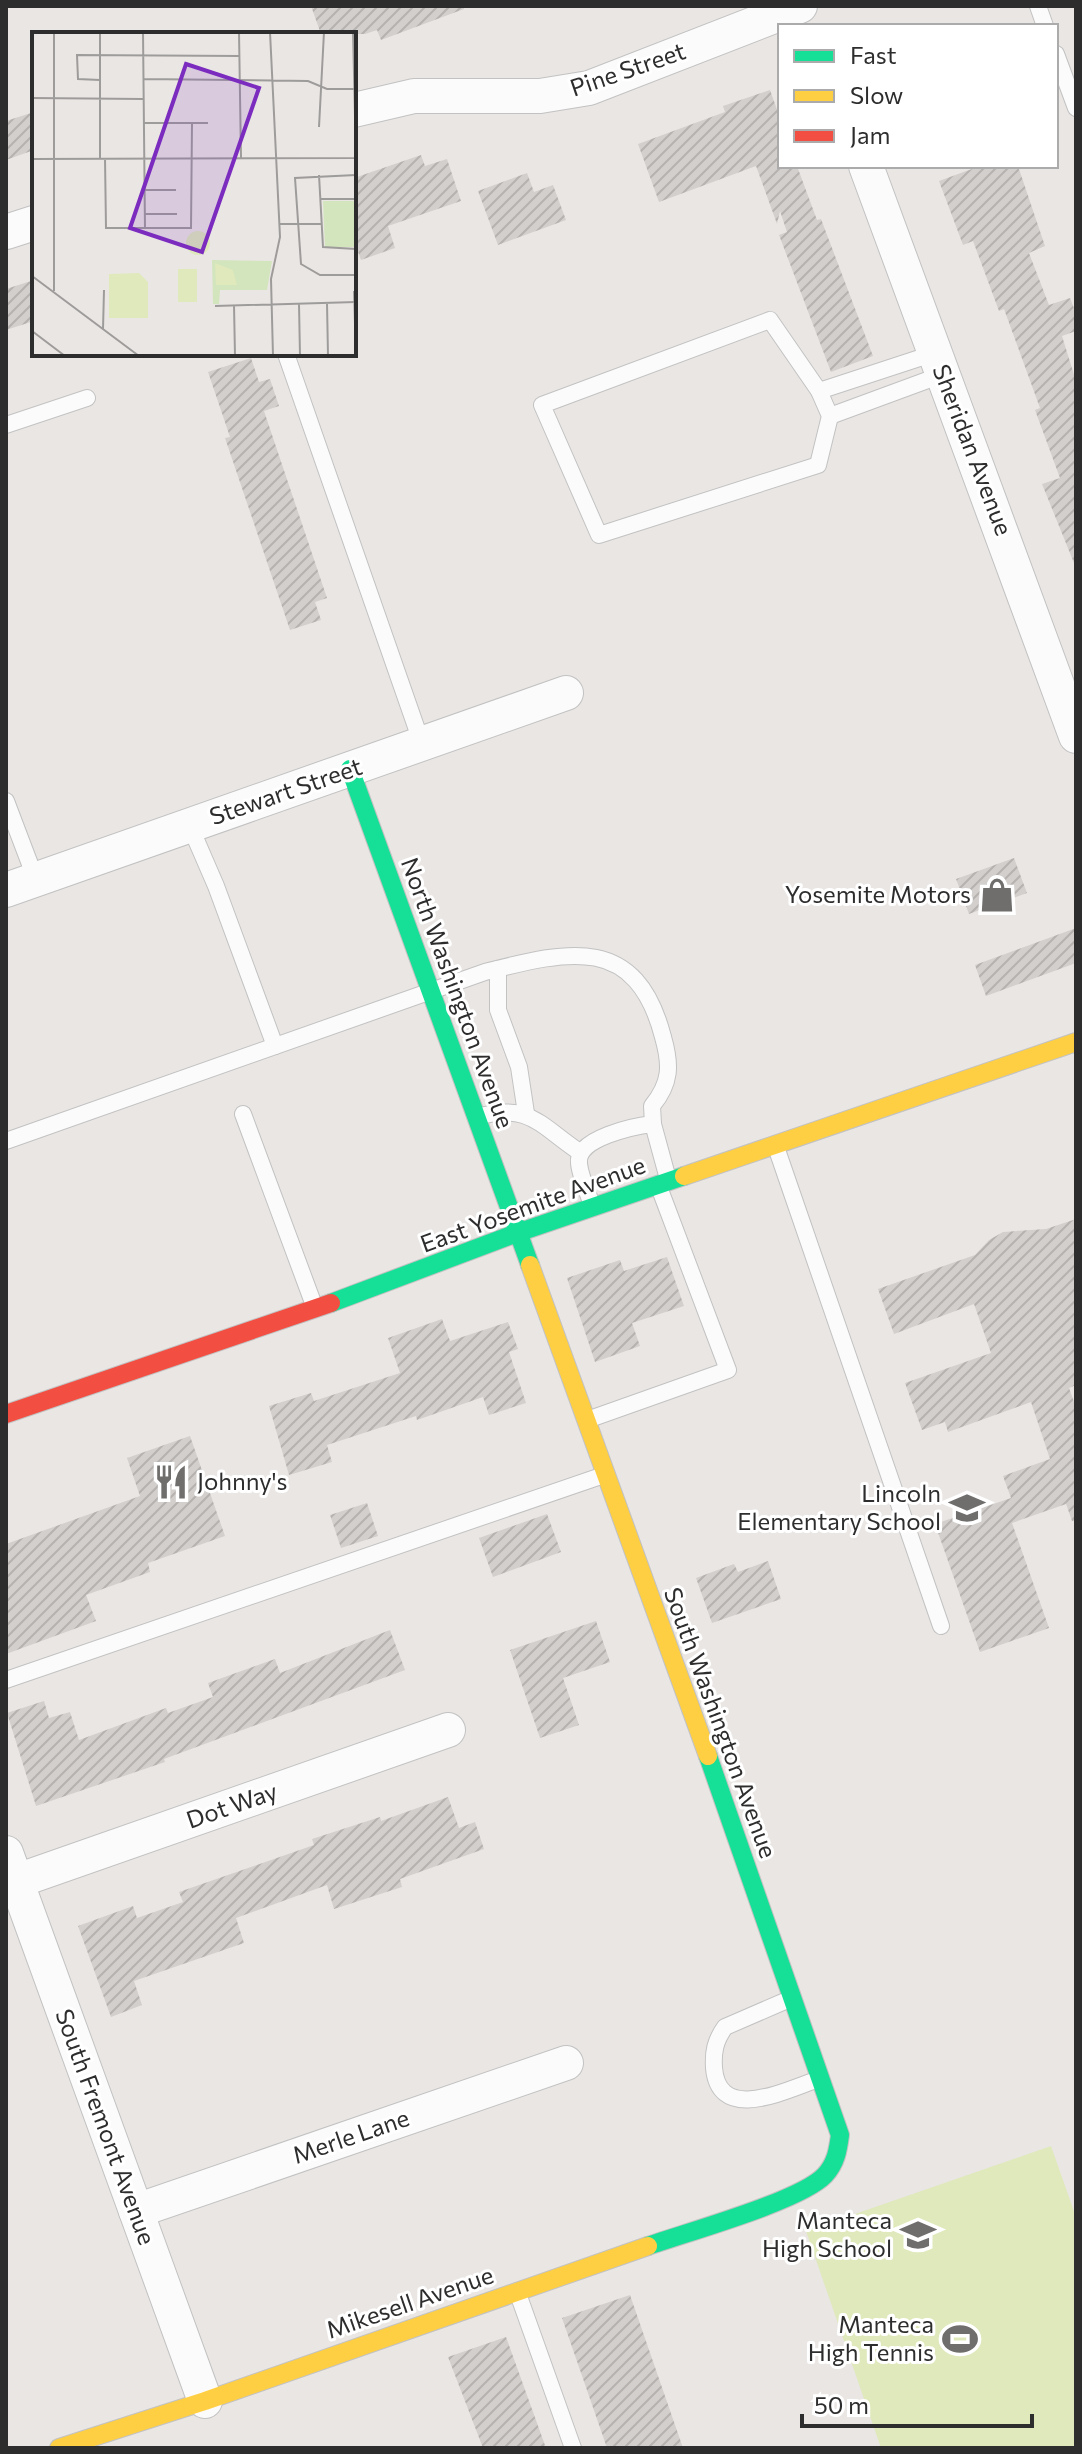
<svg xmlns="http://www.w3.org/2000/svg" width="1082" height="2454" viewBox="0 0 1082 2454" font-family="Commissioner,sans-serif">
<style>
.pitch{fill:#dfe9bb}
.building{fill:url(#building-hatch)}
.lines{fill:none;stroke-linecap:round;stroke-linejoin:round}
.lane-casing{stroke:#c2c2c2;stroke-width:18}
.street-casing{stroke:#c2c2c2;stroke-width:36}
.fast-casing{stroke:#c2c2c2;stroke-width:20}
.slow-casing{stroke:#c2c2c2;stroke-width:20}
.jam-casing{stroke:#c2c2c2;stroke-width:20}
.lane{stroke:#fcfbfb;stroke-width:16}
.street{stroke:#fcfbfb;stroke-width:34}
.fast{stroke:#16e098;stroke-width:18}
.slow{stroke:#ffcf43;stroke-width:18}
.jam{stroke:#f24e42;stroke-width:18}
.labels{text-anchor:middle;stroke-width:6;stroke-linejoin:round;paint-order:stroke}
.street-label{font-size:24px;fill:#2d2d2d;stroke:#fff}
.poi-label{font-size:24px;fill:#2d2d2d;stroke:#fff;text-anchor:end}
.inset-road{fill:none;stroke:#9e9c9b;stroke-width:2}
.view{fill:#7b2cbf;fill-opacity:0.15;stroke:#7b2cbf;stroke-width:4}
.inset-edge{fill:none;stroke:#2d2d2d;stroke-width:4}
</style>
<defs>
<pattern id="building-hatch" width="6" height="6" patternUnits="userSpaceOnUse" patternTransform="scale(2)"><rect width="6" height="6" fill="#d2cfcd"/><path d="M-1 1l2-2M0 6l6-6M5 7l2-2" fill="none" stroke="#b5b2b0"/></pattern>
</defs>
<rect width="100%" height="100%" fill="#eae6e4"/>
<!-- pitch -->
<polygon class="pitch" points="1051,2146 1076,2217 1076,2448 881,2448 806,2231"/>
<!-- building -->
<g class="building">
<polygon points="311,6 464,6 464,9 381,40 377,30 365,34 321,34"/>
<polygon points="770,90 780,118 780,166 797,166 817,220 821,219 873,356 831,372 779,235 787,232 780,211 777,224 756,166 659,202 638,144 725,112 723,106"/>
<polygon points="34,112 34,150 6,160 6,121"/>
<polygon points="421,155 425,166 447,159 461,201 388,226 395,248 361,260 354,241 354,178"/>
<polygon points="980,166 1018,166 1045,246 1029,253 1049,305 1070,298 1076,313 1076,331 1062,336 1076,381 1076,568 1042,484 1060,478 1035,410 1040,408 1004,309 999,311 973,241 963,245 939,181"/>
<polygon points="527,173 534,192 553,185 566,220 498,245 478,191"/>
<polygon points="34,280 34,321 6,330 6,289"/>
<polygon points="251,358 259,382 270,379 279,406 264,411 327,598 315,602 321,620 290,630 225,438 230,437 208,372"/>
<polygon points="1014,858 1027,893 969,914 956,879"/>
<polygon points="1076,928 1076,963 986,996 975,965"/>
<polygon points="1076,1219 1076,1385 1069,1388 1076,1407 1076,1521 1072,1521 1064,1498 1066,1504 1012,1523 1049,1628 980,1652 935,1524 1011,1498 1003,1476 1050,1459 1031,1402 948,1432 945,1422 922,1430 905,1383 991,1353 974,1304 894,1334 878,1289 975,1255 989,1240 1003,1232 1046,1229"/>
<polygon points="667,1257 684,1306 632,1323 640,1346 595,1362 567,1278 620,1260 624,1271"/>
<polygon points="442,1319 450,1341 508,1322 518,1349 509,1352 526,1403 489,1415 483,1397 417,1420 416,1416 327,1445 332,1462 289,1475 269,1406 311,1393 314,1401 400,1373 388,1338"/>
<polygon points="190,1436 225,1536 148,1563 150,1572 86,1595 96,1621 6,1654 6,1544 140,1496 127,1458"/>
<polygon points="367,1503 378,1536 341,1548 330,1515"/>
<polygon points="547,1514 561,1552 493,1577 479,1538"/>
<polygon points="768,1561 781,1599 712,1623 696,1578 734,1564 738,1572"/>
<polygon points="596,1621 610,1662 563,1678 579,1725 540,1738 510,1650"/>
<polygon points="390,1630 405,1670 164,1759 165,1762 36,1806 7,1713 44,1701 49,1718 70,1712 79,1740 166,1708 168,1713 213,1697 208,1683 275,1659 280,1673"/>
<polygon points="448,1797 459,1828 475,1822 484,1849 400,1879 402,1887 334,1909 327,1885 236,1918 244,1943 134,1981 142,2005 111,2017 78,1926 133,1906 137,1918 183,1902 179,1892 314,1845 312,1839 380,1817 381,1821"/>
<polygon points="630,2295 683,2448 607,2448 562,2318"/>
<polygon points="506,2337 546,2448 483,2448 448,2357"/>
</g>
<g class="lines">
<!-- lane casing -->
<g class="lane-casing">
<g id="lane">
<polyline points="1038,6 1045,26"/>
<polyline points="1056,54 1076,108"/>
<polygon points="770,320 819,391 830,416 818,465 599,535 542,405"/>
<polyline points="286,354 422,744"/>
<polyline points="819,391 935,353"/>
<polyline points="830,416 944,374"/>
<polyline points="6,425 87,398"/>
<polyline points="6,801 36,880"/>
<polyline points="190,826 216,886 275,1046"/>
<polyline points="498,969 498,1010 519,1067 526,1113"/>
<polyline points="243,1114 315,1308"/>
<path d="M477 1117C530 1102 540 1126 581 1153"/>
<path d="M6 1141 485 972C568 951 636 933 663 1037 671 1065 671 1083 652 1106L653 1124 668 1179"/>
<polyline points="776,1147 941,1626"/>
<path d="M592 1205C588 1193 580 1176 579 1163 576 1138 635 1126 653 1124"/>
<polyline points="587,1420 728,1370 659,1187"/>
<polyline points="6,1680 604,1475"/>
<path d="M792 1998 725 2027C715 2041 713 2052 714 2068 719 2125 788 2089 819 2079"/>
<polyline points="517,2291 573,2448"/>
</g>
</g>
<!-- street casing -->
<g class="street-casing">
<g id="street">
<polyline points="354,110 414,96 540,96 589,88 800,6"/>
<polyline points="866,166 1076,736"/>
<polyline points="6,232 34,223"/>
<polyline points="6,890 566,693"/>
<polyline points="6,1853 205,2401"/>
<polyline points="17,1881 448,1730"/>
<polyline points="136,2211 566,2063"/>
</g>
</g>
<!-- fast casing -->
<g class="fast-casing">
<g id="fast">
<polyline points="350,769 530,1265"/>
<polyline points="331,1303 517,1233 684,1176"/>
<path d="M648 2246C687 2232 801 2201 825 2175 836 2163 838 2150 840 2135L708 1756"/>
</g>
</g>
<!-- slow casing -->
<g class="slow-casing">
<g id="slow">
<polyline points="684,1176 1076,1042"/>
<polyline points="530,1265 708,1756"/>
<polyline points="59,2448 205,2401 648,2246"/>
</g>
</g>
<!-- jam casing -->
<g class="jam-casing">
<polyline id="jam" points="6,1414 331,1303"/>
</g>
<!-- lane -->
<use href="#lane" class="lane"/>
<!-- street -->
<use href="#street" class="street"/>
<!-- fast -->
<use href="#fast" class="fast"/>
<!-- slow -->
<use href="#slow" class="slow"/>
<!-- jam -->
<use href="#jam" class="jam"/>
</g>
<!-- icons -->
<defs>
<g id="shop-bare" transform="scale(2.76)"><path d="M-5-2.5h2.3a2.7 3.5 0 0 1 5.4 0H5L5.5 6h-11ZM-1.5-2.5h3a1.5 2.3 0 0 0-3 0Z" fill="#6f6e6d" stroke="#fff" stroke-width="2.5" paint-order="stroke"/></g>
<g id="restaurant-bare" transform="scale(2.76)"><path d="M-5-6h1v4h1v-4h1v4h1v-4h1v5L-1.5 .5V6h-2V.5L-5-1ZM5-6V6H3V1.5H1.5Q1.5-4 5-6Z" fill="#6f6e6d" stroke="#fff" stroke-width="2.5" paint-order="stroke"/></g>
<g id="school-bare" transform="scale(2.76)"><path d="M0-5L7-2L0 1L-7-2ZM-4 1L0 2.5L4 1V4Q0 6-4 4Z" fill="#6f6e6d" stroke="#fff" stroke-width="2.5" paint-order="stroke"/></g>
<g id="stadium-bare" transform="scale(2.76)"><path d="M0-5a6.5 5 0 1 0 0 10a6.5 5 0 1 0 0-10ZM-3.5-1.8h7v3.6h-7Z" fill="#6f6e6d" stroke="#fff" stroke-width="2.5" paint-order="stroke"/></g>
</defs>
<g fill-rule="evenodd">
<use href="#shop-bare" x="997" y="895"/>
<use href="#restaurant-bare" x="171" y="1482"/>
<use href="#school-bare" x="967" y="1508"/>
<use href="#school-bare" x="918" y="2235"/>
<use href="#stadium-bare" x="960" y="2339"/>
</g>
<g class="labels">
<!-- street labels -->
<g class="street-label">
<text transform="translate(628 70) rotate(-19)" y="8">Pine Street</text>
<text transform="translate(972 450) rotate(69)" y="8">Sheridan Avenue</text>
<text transform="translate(286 792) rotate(-19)" y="8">Stewart Street</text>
<text transform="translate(457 993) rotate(70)" y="8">North Washington Avenue</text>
<text transform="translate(533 1205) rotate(-20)" y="8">East Yosemite Avenue</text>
<text transform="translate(720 1723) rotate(70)" y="8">South Washington Avenue</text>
<text transform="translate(232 1806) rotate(-19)" y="8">Dot Way</text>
<text transform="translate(105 2127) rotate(70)" y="8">South Fremont Avenue</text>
<text transform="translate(351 2137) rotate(-19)" y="8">Merle Lane</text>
<text transform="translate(410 2303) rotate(-19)" y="8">Mikesell Avenue</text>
</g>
<!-- poi labels -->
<g class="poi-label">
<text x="971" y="903">Yosemite Motors</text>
<text x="197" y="1490" text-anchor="start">Johnny's</text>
<text x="941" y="1502">Lincoln<tspan x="941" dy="28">Elementary School</tspan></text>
<text x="892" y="2229">Manteca<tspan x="892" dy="28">High School</tspan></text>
<text x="934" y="2333">Manteca<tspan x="934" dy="28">High Tennis</tspan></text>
</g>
</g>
<!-- overview -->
<g transform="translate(32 32)">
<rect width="324" height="324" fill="#eae6e4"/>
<path d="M291 169H324V215H293ZM180 228 240 229 235 258H188L187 272H181Z" fill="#d3e5bd"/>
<path d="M154 211a12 12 0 1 1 24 0a12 12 0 1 1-24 0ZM183 231 201 238 205 253H184ZM146 237H165V270H146ZM107 241 116 250V286H77V242Z" fill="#dfe9bb"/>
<path class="inset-road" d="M111 0 113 197M207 0 209 126M238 0 248 205 239 247 241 324M321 0 324 126M111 47 276 49 295 57H324M68 48 46 47 45 23 208 24M0 66 111 67M111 91H176M287 95 292 0M68 126V0M73 126 74 196H159L160 91M0 127 324 126M287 143 291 215 324 217M324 143 263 146 269 232 288 243H324M112 158H144M288 167H324M112 182H145M248 192H289M0 244 107 324M22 259V0M322 259 324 324M295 271 296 324M267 272 268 324M202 273 203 324M183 274 324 270M71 297 72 258M0 299 33 324"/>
<path class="view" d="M154 32 227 56 170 220 98 196Z"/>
<rect width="324" height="324" class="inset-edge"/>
</g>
<!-- border -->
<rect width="1082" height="2454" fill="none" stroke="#2d2d2d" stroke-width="16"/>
<!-- legend -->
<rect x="778" y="24" width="280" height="144" fill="#ffffff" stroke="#ababab" stroke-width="2"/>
<rect x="794" y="50" width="40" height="12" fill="#16e098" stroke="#ababab" stroke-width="2"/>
<text x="850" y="64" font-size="24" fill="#2d2d2d">Fast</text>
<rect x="794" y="90" width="40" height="12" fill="#ffcf43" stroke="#ababab" stroke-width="2"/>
<text x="850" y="104" font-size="24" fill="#2d2d2d">Slow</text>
<rect x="794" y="130" width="40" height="12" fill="#f24e42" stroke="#ababab" stroke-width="2"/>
<text x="850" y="144" font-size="24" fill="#2d2d2d">Jam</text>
<!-- scale -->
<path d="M802 2414v12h230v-12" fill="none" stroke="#2d2d2d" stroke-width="4"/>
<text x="814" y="2414" font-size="24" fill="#2d2d2d" stroke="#ffffff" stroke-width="6" paint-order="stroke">50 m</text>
</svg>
